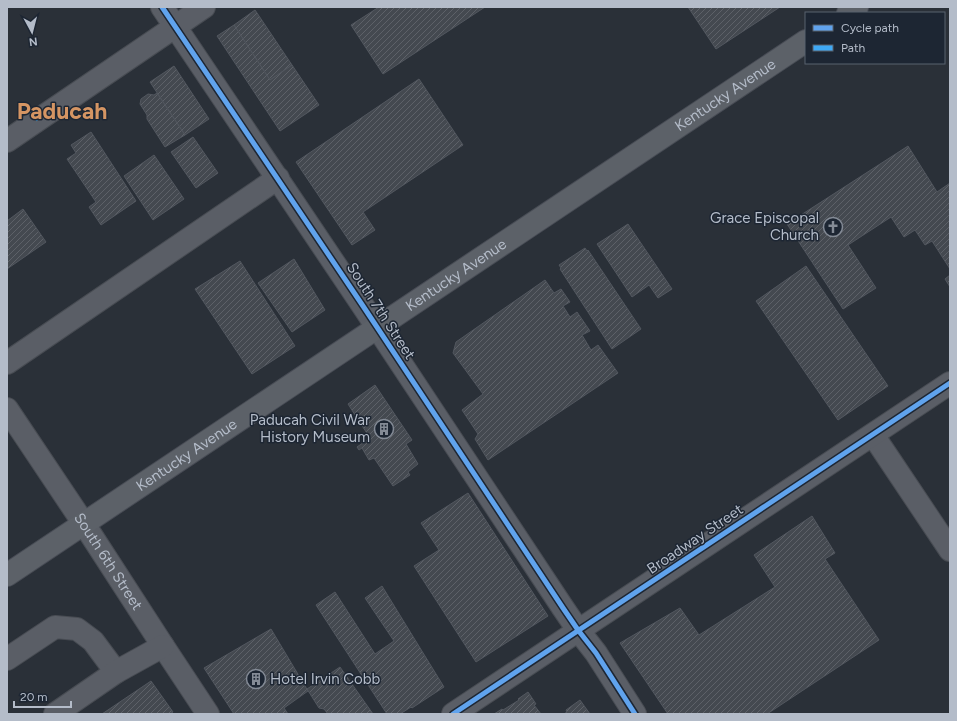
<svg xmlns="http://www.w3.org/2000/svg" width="957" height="721" viewBox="0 0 957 721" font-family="Figtree,sans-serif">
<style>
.building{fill:url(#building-hatch);stroke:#52575f}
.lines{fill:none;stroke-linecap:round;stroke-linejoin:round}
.minor-casing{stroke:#484c53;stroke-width:24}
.major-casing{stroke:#484c55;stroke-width:24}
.minor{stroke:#5a5e66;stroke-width:22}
.major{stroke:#5c6168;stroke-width:22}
.quiet{stroke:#3fa9f5;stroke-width:4;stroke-dasharray:8 4;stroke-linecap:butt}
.cycleway-casing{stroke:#1d2633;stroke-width:8}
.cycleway{stroke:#60a3ed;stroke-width:5}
.labels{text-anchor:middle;stroke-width:3;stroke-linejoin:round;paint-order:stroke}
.street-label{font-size:15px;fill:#b4bcc9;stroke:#1d2633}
.poi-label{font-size:15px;fill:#b4bcc9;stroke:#1d2633;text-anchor:end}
.town-label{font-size:23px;font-weight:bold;fill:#d59563;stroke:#1d2633}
</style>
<defs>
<pattern id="building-hatch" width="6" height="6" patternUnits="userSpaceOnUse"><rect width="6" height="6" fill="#444950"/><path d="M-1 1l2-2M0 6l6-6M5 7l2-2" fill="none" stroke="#5d6168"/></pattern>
</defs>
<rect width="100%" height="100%" fill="#2a3038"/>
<!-- building -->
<g class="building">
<polygon points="379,7 485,7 383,74 351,25"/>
<polygon points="688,7 780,7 716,49"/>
<polygon points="255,10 292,65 270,80 234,25"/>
<polygon points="234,25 270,80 292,65 319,105 280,131 217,36"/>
<polygon points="174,66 209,119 185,135 150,82"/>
<polygon points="419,79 463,145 363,212 375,230 352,245 296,162"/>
<polygon points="157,93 185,135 165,147 147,119 147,115 140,104 141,99 148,94 154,95"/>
<polygon points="91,132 136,201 101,225 89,207 96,202 67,159 76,153 71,145"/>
<polygon points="193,137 218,173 196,188 171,152"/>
<polygon points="908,146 937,192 950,183 950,269 932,241 925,245 915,230 904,237 891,217 848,245 876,288 843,309 787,224"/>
<polygon points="154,155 184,199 153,220 124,176"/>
<polygon points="23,209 46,242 7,269 7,221"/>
<polygon points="628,224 672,289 658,298 649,285 632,297 597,244"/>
<polygon points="585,248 587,251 588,250 641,329 612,349 560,269 561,268 559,265"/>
<polygon points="294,259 325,310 292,332 258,283"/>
<polygon points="240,261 295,346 252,374 195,289"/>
<polygon points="806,266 888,386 838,420 756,301"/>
<polygon points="950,275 950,287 945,279"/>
<polygon points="545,280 554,293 561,289 570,302 563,306 570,317 577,312 590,331 582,335 591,350 598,345 618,373 488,460 475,439 478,434 462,410 483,394 453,353 456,342"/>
<polygon points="375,385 412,440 406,444 418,464 408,472 410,475 393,486 374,458 369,460 362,448 359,450 357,447 370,438 348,404"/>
<polygon points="468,493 548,616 476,662 414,566 439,550 421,523"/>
<polygon points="812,516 835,553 825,559 879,640 767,714 668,714 620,643 680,608 699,635 775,587 754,555"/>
<polygon points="382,586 444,687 412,708 411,707 400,714 387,714 316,605 335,592 375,654 394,641 365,598"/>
<polygon points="271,629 308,691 284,708 288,714 234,714 204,668"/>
<polygon points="340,667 373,714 328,714 324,709 319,708 307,689"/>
<polygon points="151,681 173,712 170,714 102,714"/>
<polygon points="528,692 536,704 534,705 541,714 494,714 502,709 503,710 519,700 518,699"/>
<polygon points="580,700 590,714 564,714 567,712 566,710"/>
</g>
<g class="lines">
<!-- minor casing -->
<g class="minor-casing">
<g id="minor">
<polyline points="162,7 363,306 563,608 578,630 596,653 635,714"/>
<polyline points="7,141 204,7"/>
<polyline points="7,363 278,178"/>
<path id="s1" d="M7 409 84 524 163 646 208 714"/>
<polyline points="873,435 950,550"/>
<polyline points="7,659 55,627 77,629 93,641 116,672"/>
<polyline points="55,714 116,672 163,646"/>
<polyline points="453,714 950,383"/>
</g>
</g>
<!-- major casing -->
<g class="major-casing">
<g id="major">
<polyline points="848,13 857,7"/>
<path id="s2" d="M7 575 806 41"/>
</g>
</g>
<!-- minor -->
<use href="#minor" class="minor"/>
<!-- major -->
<use href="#major" class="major"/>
<!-- quiet -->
<polyline class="quiet" points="28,106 38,120"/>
<!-- cycleway casing -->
<g class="cycleway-casing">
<g id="cycleway">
<polyline points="162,7 363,306 563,608 578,630 596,653 635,714"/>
<polyline points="453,714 950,383"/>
</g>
</g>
<!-- cycleway -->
<use href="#cycleway" class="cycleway"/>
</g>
<!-- icons -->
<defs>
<g id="church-ring" transform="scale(1)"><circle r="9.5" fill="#1d2633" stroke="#848b96" stroke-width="1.5"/><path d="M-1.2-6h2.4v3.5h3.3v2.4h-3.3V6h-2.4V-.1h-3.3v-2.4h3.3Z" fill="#848b96"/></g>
<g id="building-ring" transform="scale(1)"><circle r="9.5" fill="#1d2633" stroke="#848b96" stroke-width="1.5"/><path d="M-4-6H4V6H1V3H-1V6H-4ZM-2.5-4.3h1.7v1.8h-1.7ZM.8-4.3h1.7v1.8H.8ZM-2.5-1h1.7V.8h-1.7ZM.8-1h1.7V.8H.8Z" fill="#848b96"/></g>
</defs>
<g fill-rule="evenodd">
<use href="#church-ring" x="833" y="227"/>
<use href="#building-ring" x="384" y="429"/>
<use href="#building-ring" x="256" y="679"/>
</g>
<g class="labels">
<!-- street labels -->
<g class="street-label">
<text dy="5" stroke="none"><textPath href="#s2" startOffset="864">Kentucky Avenue</textPath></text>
<text dy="5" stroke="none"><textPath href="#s2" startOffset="540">Kentucky Avenue</textPath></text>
<text transform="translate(381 311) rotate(57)" y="5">South 7th Street</text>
<text dy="5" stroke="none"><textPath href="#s2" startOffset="216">Kentucky Avenue</textPath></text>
<text transform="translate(695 539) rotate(-34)" y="5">Broadway Street</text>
<text dy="5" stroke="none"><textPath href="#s1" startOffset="183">South 6th Street</textPath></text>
</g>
<!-- poi labels -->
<g class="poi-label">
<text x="819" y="223">Grace Episcopal<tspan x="819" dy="17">Church</tspan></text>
<text x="370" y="425">Paducah Civil War<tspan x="370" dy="17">History Museum</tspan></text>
<text x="270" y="684" text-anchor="start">Hotel Irvin Cobb</text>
</g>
<!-- town labels -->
<g class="town-label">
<text x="62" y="119">Paducah</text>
</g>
</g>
<!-- border -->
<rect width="957" height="721" fill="none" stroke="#b4bcc9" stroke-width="16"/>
<!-- legend -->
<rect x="805" y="12" width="140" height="52" fill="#1d2633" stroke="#59626f"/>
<rect x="813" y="25" width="20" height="6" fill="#60a3ed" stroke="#59626f"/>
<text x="841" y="32" font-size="12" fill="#b4bcc9">Cycle path</text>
<rect x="813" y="45" width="20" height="6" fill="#3fa9f5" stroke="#59626f"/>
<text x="841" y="52" font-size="12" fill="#b4bcc9">Path</text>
<!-- north arrow -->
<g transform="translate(32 32) rotate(173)" stroke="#1d2633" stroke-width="3" paint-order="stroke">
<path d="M0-3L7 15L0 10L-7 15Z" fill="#b4bcc9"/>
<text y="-6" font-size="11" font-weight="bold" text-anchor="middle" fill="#b4bcc9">N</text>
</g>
<!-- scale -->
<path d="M14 701v6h57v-6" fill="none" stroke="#b4bcc9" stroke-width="2"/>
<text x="20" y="701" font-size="12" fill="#b4bcc9" stroke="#1d2633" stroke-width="3" paint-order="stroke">20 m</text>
</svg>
